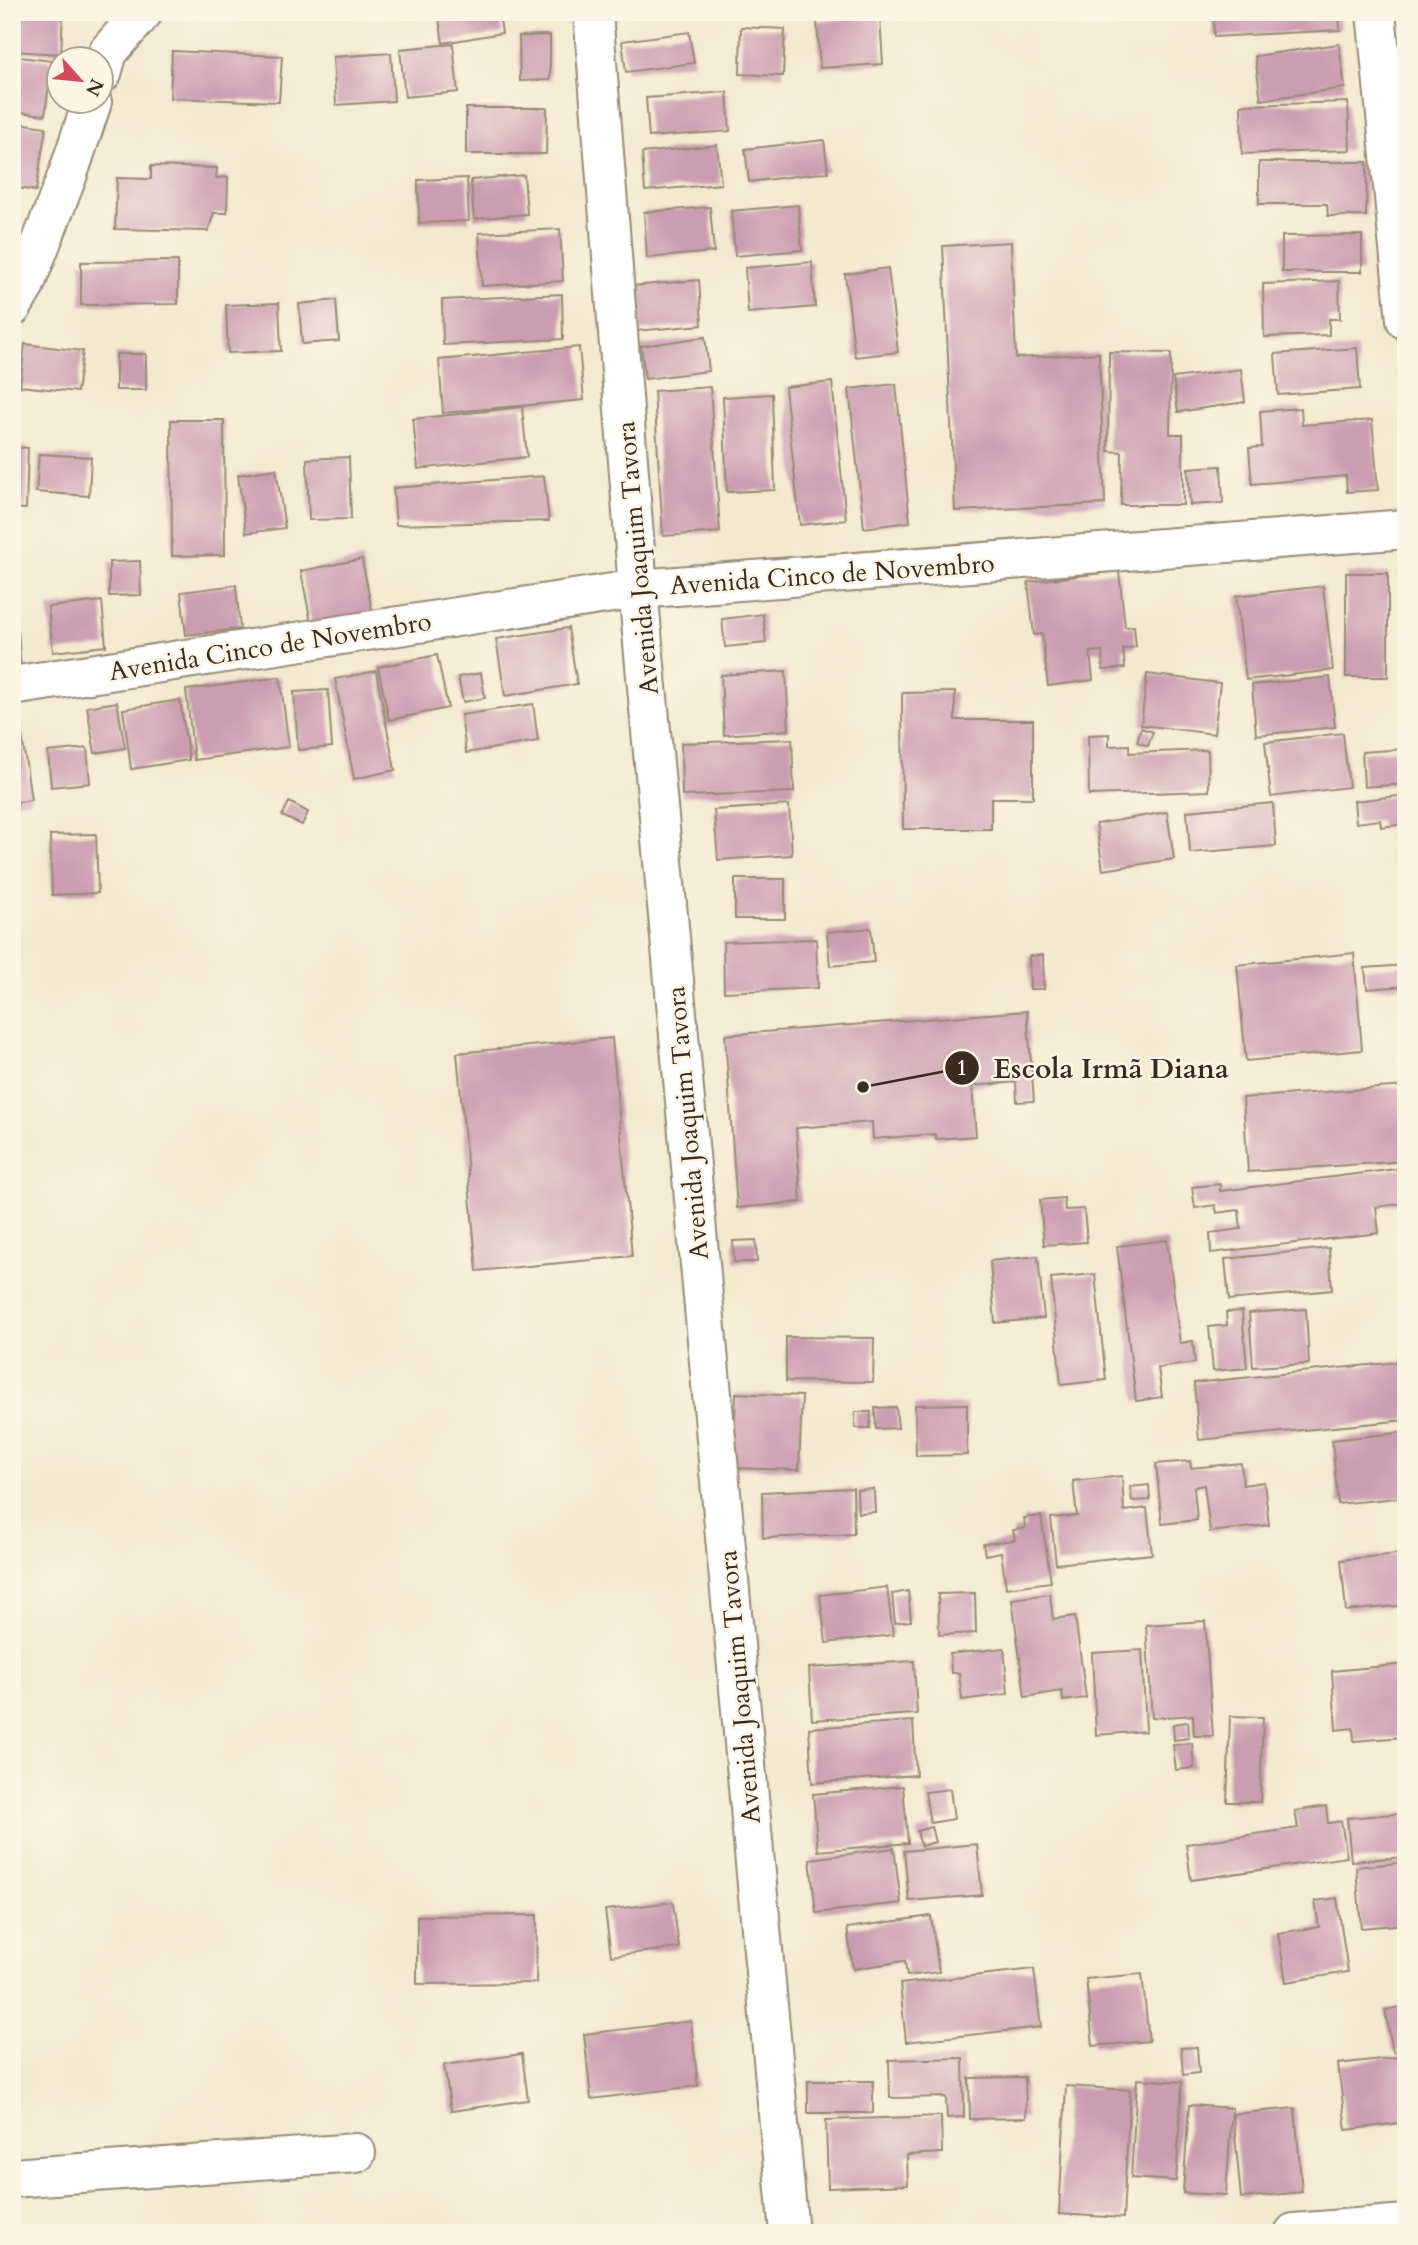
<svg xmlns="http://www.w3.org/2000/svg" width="1418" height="2245" viewBox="0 0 1418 2245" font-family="Cardo,serif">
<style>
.building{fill:#cb9db1}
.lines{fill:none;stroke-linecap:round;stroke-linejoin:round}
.minor-casing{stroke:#978a76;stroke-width:42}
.minor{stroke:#fff;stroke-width:38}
.labels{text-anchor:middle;stroke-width:5;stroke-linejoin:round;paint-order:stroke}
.street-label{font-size:26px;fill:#3b2a1e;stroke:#fcf5e5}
.leader{fill:none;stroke:#3b2a1e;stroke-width:2.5}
.callout-dot{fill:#3b2a1e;stroke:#fcf5e5;stroke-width:2.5}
.mark-label{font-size:21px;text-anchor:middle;font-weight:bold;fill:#fff}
.callout-label{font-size:28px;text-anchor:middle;font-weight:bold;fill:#3b2a1e;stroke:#fcf5e5;stroke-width:5;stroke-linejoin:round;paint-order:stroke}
</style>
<rect width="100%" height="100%" fill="#fcf5e5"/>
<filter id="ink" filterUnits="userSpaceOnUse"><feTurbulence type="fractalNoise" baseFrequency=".0143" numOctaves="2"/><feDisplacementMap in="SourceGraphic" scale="14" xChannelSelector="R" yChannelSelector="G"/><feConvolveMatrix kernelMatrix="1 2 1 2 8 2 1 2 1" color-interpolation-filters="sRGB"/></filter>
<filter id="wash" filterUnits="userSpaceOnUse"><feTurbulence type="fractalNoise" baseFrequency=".00686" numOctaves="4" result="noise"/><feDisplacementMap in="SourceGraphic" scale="28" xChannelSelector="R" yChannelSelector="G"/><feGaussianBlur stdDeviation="1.57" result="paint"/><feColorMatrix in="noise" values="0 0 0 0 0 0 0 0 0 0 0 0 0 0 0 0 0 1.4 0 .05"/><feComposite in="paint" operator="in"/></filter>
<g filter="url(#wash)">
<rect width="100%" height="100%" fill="#f3e9cf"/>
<g id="blocks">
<!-- building -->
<g class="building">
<polygon points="12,12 63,12 61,54 12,51"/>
<polygon points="438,12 499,12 502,33 443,43"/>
<rect x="894" y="12" width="36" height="3"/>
<polygon points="1213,12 1339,12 1340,30 1214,37"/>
<polygon points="880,16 883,64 820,68 817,21"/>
<polygon points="741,27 785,29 783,76 740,74"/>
<polygon points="689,32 694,63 626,72 622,41"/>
<polygon points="550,35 550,80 520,81 519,36"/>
<polygon points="453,44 458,92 405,97 400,49"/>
<polygon points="1339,44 1345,88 1261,100 1255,56"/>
<polygon points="172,51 282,56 279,102 170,98"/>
<polygon points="391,53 394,101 336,105 333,57"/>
<polygon points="12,56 52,61 45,115 12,111"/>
<polygon points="727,92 730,131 649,137 646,98"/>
<polygon points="1348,102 1350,150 1242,154 1241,105"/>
<polygon points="466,108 547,108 546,154 466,154"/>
<polygon points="12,122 46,127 36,191 12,187"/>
<polygon points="824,140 828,172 749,182 745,149"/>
<polygon points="717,145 721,184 645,191 642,153"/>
<polygon points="1259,162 1367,162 1366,216 1328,216 1327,204 1259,204"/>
<polygon points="151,166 217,168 216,178 228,177 227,213 214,213 208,231 115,229 117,178 151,179"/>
<polygon points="524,175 527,214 474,219 471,180"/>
<polygon points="467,178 469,221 419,223 418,180"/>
<polygon points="798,205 802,250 735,256 731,211"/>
<polygon points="710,207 714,252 647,258 644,212"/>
<polygon points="12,228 18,231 12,246"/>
<polygon points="560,229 563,281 482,286 479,233"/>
<polygon points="1362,235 1362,272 1282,272 1282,236"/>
<polygon points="1011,242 1016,358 1099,353 1105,504 955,511 943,246"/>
<polygon points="178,261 178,304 81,305 81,262"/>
<polygon points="812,262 815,307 748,313 745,268"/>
<polygon points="888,268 898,352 855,357 845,274"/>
<polygon points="699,280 702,325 636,331 632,286"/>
<polygon points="1339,281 1340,319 1329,319 1329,335 1264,337 1263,284"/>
<polygon points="562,294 563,339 443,345 442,300"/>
<polygon points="336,300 339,341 302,344 299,304"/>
<polygon points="279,303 281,351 228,353 226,305"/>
<polygon points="705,337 709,371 645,379 641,346"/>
<polygon points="25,344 83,351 77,392 20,386"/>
<polygon points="579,347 584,400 443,413 439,360"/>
<polygon points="1357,348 1360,389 1278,395 1275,354"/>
<polygon points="1109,352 1171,353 1170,434 1183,434 1183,505 1121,505 1122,452 1108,451"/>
<rect x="116" y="354" width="30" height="36"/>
<polygon points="1241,369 1245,402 1178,412 1173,378"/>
<polygon points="832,382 846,520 800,525 785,387"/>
<polygon points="896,384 910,522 864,528 849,389"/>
<polygon points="710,387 720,532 663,536 654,391"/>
<polygon points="772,394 775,490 727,492 723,397"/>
<polygon points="522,407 527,457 418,469 413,419"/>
<polygon points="1301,408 1302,425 1372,420 1378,490 1347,492 1346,476 1252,484 1249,448 1262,447 1260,411"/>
<polygon points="171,420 224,420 225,555 172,556"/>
<polygon points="12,447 28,448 26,509 12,508"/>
<polygon points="39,454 91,457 89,496 36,492"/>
<polygon points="349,457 351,519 309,520 307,459"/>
<polygon points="1221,466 1223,503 1190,505 1188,468"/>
<polygon points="276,469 285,528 246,533 238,475"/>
<polygon points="544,476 549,521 396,525 393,488"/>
<polygon points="12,516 17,517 14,555 12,555"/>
<polygon points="362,559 373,616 312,628 301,571"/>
<polygon points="140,561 141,595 109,596 109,562"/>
<polygon points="1119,571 1125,627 1134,626 1136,647 1123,649 1125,668 1103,670 1102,651 1090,652 1093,680 1048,686 1042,634 1034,635 1028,582"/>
<rect x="1346" y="573" width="42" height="104"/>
<polygon points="236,585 240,629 186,635 181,592"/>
<polygon points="1323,586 1333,670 1246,680 1236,596"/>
<polygon points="102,601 106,646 53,652 48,607"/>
<polygon points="763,614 766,643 725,647 722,619"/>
<polygon points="568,628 577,684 505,696 496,639"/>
<polygon points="12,631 18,631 21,669 12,670"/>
<polygon points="437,655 448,708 389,720 378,667"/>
<polygon points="376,671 395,770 354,779 335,679"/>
<polygon points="786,671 789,730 724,735 721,675"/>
<polygon points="481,673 485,698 463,702 458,677"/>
<polygon points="1147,674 1220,683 1214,734 1141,725"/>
<polygon points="280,677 289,747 194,760 186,690"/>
<polygon points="1330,677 1335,727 1256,735 1252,685"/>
<polygon points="328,690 332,747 298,750 294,692"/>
<polygon points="955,692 955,720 1033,720 1033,798 991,798 991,829 903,829 902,693"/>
<polygon points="180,700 189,760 131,769 123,709"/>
<polygon points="117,702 125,748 95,753 87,707"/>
<polygon points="533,704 538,741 466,753 461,715"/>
<polygon points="19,714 31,800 12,803 12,715"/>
<polygon points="1141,728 1153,732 1148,746 1137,742"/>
<polygon points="1343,733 1349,787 1271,797 1265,742"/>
<polygon points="1109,734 1109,746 1129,745 1129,753 1208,750 1209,791 1089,795 1088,735"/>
<polygon points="792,739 794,792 682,796 681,743"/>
<polygon points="87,748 90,783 51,787 48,752"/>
<polygon points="1406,749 1406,784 1364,787 1362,752"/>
<polygon points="1406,795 1406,824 1381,827 1380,820 1356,823 1354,801"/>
<polygon points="289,802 308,812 302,825 282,816"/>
<polygon points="1273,803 1276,846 1190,853 1187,811"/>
<polygon points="789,805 792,855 718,860 714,810"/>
<polygon points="1167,812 1174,859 1103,870 1096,824"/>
<polygon points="96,834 98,893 52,895 50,835"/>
<rect x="735" y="879" width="50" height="40"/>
<polygon points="871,928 874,962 830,966 827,932"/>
<polygon points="816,939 818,988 724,992 723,942"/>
<polygon points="1354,953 1362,1050 1246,1061 1237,965"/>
<polygon points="1043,955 1044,989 1030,989 1029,956"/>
<polygon points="1406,965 1406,986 1367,989 1365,968"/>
<polygon points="1027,1011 1034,1101 1017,1102 1016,1082 972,1086 976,1136 936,1139 935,1134 873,1139 872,1122 796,1128 801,1202 737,1208 725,1035"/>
<polygon points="612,1038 632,1256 477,1271 457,1053"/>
<polygon points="1406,1086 1406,1161 1248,1172 1243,1098"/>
<polygon points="1405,1168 1406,1203 1376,1207 1379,1233 1211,1253 1210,1233 1241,1229 1239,1210 1217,1213 1215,1205 1195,1208 1192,1187 1220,1184 1220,1191"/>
<polygon points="1064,1198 1065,1210 1084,1209 1087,1242 1044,1245 1040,1200"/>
<polygon points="756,1240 757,1262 734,1262 733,1241"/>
<polygon points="1167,1240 1180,1343 1193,1341 1195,1363 1158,1368 1162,1397 1136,1401 1117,1246"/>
<polygon points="1329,1248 1332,1290 1229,1300 1225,1259"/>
<polygon points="1038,1256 1044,1318 995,1323 990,1261"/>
<polygon points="1095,1274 1106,1380 1061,1385 1051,1278"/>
<polygon points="1306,1309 1309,1364 1253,1367 1249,1313"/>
<polygon points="1242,1311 1247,1368 1213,1371 1209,1327 1227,1325 1226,1312"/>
<polygon points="786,1337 874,1338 873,1382 786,1381"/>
<polygon points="1406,1361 1406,1420 1199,1440 1194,1383"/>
<polygon points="736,1393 802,1396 799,1470 733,1468"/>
<polygon points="967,1404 967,1455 916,1456 915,1405"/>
<polygon points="896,1407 898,1428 876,1429 875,1408"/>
<polygon points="855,1412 871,1412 870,1428 855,1428"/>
<polygon points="1406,1432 1406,1497 1338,1504 1332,1440"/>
<polygon points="1190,1461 1191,1468 1241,1463 1243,1485 1264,1482 1269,1525 1210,1532 1204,1485 1194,1487 1197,1520 1162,1524 1156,1464"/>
<polygon points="1122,1476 1124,1511 1147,1508 1152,1554 1056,1564 1051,1518 1077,1516 1073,1481"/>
<polygon points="1149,1485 1150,1500 1132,1501 1130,1487"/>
<polygon points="853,1488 854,1534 763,1538 762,1492"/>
<polygon points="874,1489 875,1512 858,1513 857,1490"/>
<polygon points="1041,1516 1051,1582 1006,1588 1001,1552 985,1555 983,1544 1015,1540 1013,1530 1025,1528 1024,1518"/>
<polygon points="1406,1553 1406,1605 1346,1611 1341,1560"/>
<polygon points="887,1587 893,1635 826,1643 820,1595"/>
<polygon points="908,1591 911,1621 895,1623 892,1594"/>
<polygon points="975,1593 976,1633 939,1635 938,1594"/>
<polygon points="1050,1594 1053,1619 1075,1616 1086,1698 1063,1701 1062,1691 1025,1697 1012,1599"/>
<polygon points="1205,1621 1213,1736 1194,1736 1193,1715 1152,1718 1146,1625"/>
<polygon points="1004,1648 1008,1694 962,1700 959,1673 951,1673 950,1654"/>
<polygon points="1142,1650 1146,1731 1096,1735 1092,1653"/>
<polygon points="914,1661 917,1714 812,1720 809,1668"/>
<polygon points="1406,1664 1404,1737 1354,1741 1353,1728 1336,1730 1332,1671"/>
<polygon points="1230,1716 1263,1717 1260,1802 1227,1802"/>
<polygon points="913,1721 916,1775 812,1783 809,1728"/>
<polygon points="1188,1722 1189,1738 1174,1740 1173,1724"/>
<polygon points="1192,1743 1194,1768 1176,1770 1173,1745"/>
<polygon points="903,1786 908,1843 818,1851 813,1794"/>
<polygon points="950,1789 954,1819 930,1823 925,1792"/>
<polygon points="1326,1806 1328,1823 1341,1821 1347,1857 1191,1880 1186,1844 1298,1828 1295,1811"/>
<polygon points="1406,1813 1406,1857 1351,1861 1347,1818"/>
<polygon points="931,1827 935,1842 921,1846 917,1831"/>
<polygon points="977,1844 982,1895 909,1901 904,1851"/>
<polygon points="894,1848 901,1903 816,1913 810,1859"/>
<polygon points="1406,1862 1406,1924 1361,1928 1356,1867"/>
<polygon points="1337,1898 1348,1972 1286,1982 1278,1933 1319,1927 1315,1901"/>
<polygon points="673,1902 679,1948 611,1956 605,1910"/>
<polygon points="537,1915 536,1983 417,1984 417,1916"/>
<polygon points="931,1916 939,1972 907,1976 905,1961 853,1969 847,1928"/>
<polygon points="1034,1969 1041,2027 906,2042 900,1984"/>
<polygon points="1142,1974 1149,2041 1093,2046 1086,1979"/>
<polygon points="1406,2006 1406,2050 1393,2052 1385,2010"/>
<polygon points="691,2021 698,2086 591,2099 584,2034"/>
<polygon points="1197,2047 1199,2073 1183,2075 1181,2048"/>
<polygon points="522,2054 528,2100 451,2111 444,2065"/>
<polygon points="1406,2056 1406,2122 1346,2130 1338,2064"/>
<polygon points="963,2058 964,2117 947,2118 946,2097 890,2098 889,2060"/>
<polygon points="1025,2077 1026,2118 970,2119 969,2078"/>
<polygon points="1137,2079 1182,2082 1176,2181 1131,2178"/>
<rect x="808" y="2081" width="65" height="32"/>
<polygon points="1066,2086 1130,2090 1123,2218 1059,2214"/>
<polygon points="1189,2105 1232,2108 1226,2195 1183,2193"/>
<polygon points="1295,2108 1302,2192 1241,2198 1233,2114"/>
<polygon points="941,2116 942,2153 907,2155 908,2185 828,2188 826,2120"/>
</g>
</g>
</g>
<g filter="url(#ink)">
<use href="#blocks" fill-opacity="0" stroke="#978a76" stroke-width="2"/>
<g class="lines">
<!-- minor casing -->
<g class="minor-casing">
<g id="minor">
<polyline points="593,12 638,589 789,2233"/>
<polyline points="1376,12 1406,320"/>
<polyline points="102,73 108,52 143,12"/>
<polyline points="12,307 24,287 68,174 92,102"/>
<polyline points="12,686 638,589 1406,529"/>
<polyline points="12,2178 356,2153"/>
<polyline points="1294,2233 1406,2224"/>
</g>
</g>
<!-- minor -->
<use href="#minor" class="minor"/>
</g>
</g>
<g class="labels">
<!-- street labels -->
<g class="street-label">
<text transform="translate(637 558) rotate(-95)" y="9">Avenida Joaquim Tavora</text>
<text transform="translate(832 574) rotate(-4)" y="9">Avenida Cinco de Novembro</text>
<text transform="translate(270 646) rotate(-9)" y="9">Avenida Cinco de Novembro</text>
<text transform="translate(687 1123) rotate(-95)" y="9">Avenida Joaquim Tavora</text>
<text transform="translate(739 1687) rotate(-95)" y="9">Avenida Joaquim Tavora</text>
</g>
</g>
<!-- callouts -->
<path class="leader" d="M863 1087L962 1068"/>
<g class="callout-dot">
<circle cx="863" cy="1087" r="7"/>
<circle cx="962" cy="1068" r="18"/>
</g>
<g class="mark-label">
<text x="962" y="1075">1</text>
</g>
<g class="callout-label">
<text x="1111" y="1078">Escola Irmã Diana</text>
</g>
<!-- margin -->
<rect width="1418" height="2245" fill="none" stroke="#fcf5e5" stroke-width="42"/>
<!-- north arrow -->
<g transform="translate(80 80) rotate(117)"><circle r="33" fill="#fcf5e5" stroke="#afa495" stroke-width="2"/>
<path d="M0-5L12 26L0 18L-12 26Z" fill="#d1495b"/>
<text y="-10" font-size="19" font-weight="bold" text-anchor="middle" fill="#3b2a1e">N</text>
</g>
</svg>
